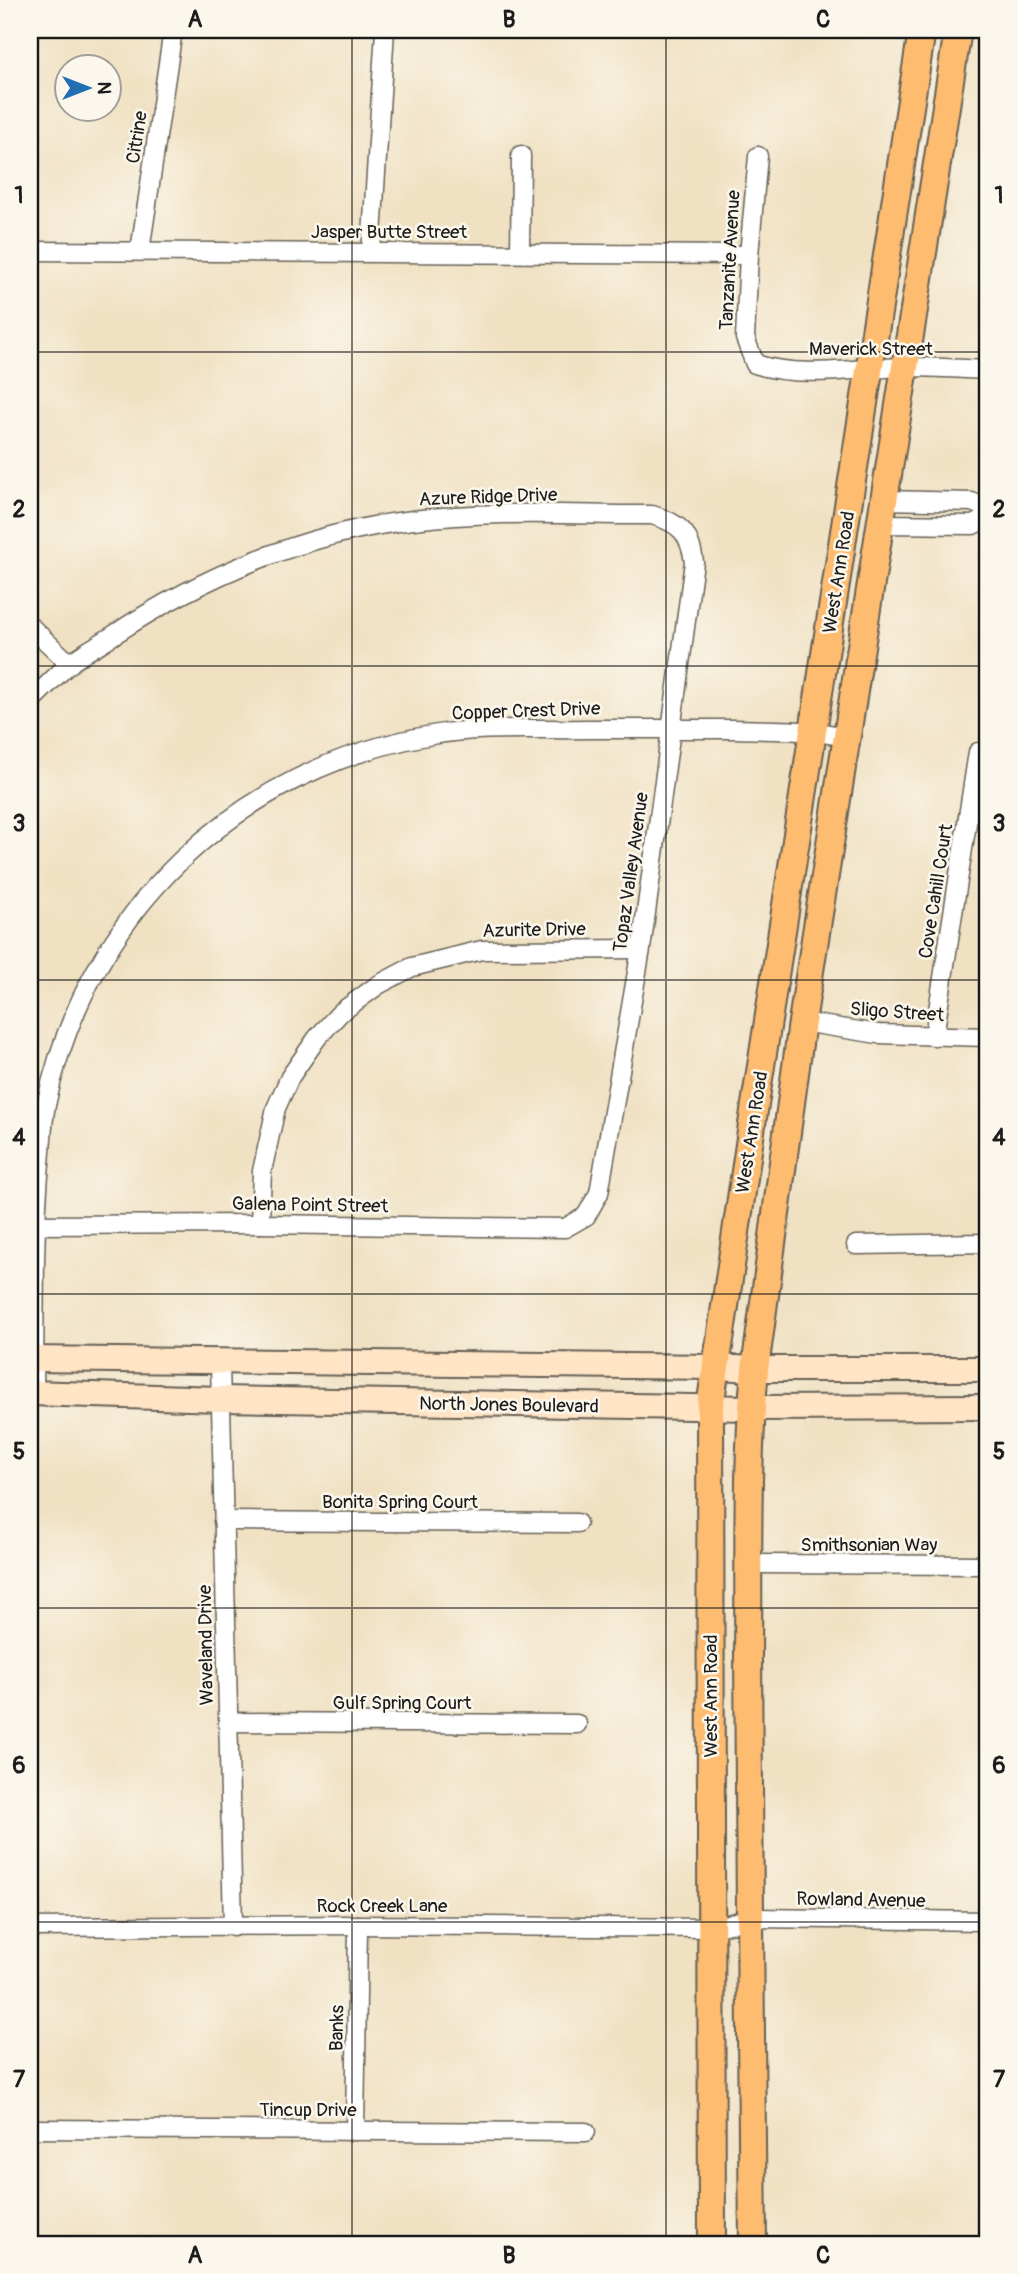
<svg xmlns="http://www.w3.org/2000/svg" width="1018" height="2274" viewBox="0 0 1018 2274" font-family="Pangolin,sans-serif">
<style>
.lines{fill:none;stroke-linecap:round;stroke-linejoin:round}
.minor-casing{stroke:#666156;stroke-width:21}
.secondary-casing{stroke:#666156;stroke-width:28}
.primary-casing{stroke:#666156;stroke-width:30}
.minor{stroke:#fff;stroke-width:18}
.secondary{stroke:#ffe4c6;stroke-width:24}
.primary{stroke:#febc70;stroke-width:26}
.grid{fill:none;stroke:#1c1c1c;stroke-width:2;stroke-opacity:0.55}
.labels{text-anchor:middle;stroke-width:5;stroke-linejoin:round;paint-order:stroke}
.street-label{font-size:19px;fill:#1c1c1c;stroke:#fbf7ec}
.neatline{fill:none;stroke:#1c1c1c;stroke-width:2.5}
.grid-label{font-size:23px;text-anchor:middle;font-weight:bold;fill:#1c1c1c}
</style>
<rect width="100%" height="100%" fill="#fbf7ec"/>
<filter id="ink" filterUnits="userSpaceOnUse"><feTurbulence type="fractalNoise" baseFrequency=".0143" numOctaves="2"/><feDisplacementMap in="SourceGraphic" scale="14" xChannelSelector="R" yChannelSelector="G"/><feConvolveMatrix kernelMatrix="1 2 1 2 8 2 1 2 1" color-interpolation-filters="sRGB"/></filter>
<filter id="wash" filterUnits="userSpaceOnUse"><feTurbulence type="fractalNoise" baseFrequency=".00686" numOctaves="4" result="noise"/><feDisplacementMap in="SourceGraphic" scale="28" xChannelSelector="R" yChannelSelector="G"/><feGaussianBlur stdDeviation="1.57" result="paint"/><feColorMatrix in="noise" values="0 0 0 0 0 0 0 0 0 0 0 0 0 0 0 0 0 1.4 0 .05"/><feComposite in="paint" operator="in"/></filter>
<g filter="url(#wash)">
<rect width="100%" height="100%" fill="#f0e1c3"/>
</g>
<g filter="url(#ink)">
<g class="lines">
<!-- minor casing -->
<g class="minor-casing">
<g id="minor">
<path d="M758 156 749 255 745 338 755 364C801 379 858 368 906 367 934 367 961 369 988 370"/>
<polyline points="30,251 749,255"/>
<polyline points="140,251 173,30"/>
<polyline points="371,252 385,30"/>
<polyline points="520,253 521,155"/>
<polyline points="884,500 972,502 988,509"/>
<polyline points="880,524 973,525 988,517"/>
<polyline points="30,626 70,664"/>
<path d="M30 702C42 690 55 677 68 665 81 654 98 645 112 636 202 576 305 533 413 520 492 510 573 515 652 515 680 523 690 533 694 562L641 949 599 1193 586 1216 565 1228 260 1224 30 1225"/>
<polyline points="802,1022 878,1034 988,1037"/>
<polyline points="934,1036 978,752"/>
<polyline points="260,1224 262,1171 276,1108 290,1077 317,1038 340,1013 378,985 412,967 482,950 641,949"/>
<polyline points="856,1245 988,1243"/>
<polyline points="220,1362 233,1927"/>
<path d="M34 1393C35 1316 33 1239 40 1163 42 1144 42 1124 46 1105 86 913 238 767 432 735 482 726 535 730 586 729 635 729 684 729 733 729 772 730 809 729 847 737"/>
<polyline points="223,1521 577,1523"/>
<polyline points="749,1564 988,1565"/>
<polyline points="228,1722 577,1724"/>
<polyline points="30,1927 358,1925 713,1928 751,1918 988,1921"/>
<polyline points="30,2129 586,2132"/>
<polyline points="355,2131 358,1925"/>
</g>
</g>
<!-- secondary casing -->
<g class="secondary-casing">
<g id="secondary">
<polyline points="30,1359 715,1367 755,1369 988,1369"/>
<polyline points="30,1393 220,1399 751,1408 988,1407"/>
</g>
</g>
<!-- primary casing -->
<g class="primary-casing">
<g id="primary">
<polyline points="712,2244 710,1407 754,1111 922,30"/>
<path d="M753 2244C752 2048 748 1852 748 1656 749 1560 746 1464 755 1369L802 1022 958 30"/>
</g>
</g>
<!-- minor -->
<use href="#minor" class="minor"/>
<!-- secondary -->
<use href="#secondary" class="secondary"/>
<!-- primary -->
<use href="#primary" class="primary"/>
</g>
</g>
<!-- grid -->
<path class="grid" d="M352 30V2244M666 30V2244M30 352H988M30 666H988M30 980H988M30 1294H988M30 1608H988M30 1922H988"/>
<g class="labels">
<!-- street labels -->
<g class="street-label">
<text transform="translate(136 137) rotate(-81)" y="7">Citrine</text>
<text x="389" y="238">Jasper Butte Street</text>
<text transform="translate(729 260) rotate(-87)" y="7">Tanzanite Avenue</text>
<text x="871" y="355">Maverick Street</text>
<text transform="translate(488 496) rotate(-2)" y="7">Azure Ridge Drive</text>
<text transform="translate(838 572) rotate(-81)" y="7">West Ann Road</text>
<text transform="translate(526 710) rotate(-2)" y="7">Copper Crest Drive</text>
<text transform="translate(630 872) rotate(-82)" y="7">Topaz Valley Avenue</text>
<text transform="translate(935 891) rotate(-81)" y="7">Cove Cahill Court</text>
<text transform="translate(534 929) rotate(-1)" y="7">Azurite Drive</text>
<text transform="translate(897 1011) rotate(4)" y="7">Sligo Street</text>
<text transform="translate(751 1132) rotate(-81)" y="7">West Ann Road</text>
<text transform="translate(310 1204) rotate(1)" y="7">Galena Point Street</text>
<text transform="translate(509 1404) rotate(1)" y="7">North Jones Boulevard</text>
<text x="400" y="1508">Bonita Spring Court</text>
<text x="869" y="1551">Smithsonian Way</text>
<text transform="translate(205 1645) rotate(-91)" y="7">Waveland Drive</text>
<text transform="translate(710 1696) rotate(-90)" y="7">West Ann Road</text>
<text x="402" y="1709">Gulf Spring Court</text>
<text transform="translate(861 1899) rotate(1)" y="7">Rowland Avenue</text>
<text x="382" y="1912">Rock Creek Lane</text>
<text transform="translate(336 2028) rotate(-89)" y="7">Banks</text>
<text x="308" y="2116">Tincup Drive</text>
</g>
</g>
<!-- margin -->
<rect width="1018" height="2274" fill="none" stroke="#fbf7ec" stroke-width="77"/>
<!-- north arrow -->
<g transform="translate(88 88) rotate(90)"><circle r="33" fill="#fbf7ec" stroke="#a29f99" stroke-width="2"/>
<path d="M0-5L12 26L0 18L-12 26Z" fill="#1f6fb2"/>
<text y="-10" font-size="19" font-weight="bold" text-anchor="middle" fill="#1c1c1c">N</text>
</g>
<rect x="38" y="38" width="941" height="2198" class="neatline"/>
<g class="grid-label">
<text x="195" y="27">A</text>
<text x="509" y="27">B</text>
<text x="823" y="27">C</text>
<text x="19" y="203">1</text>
<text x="999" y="203">1</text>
<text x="19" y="517">2</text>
<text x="999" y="517">2</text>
<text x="19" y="831">3</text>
<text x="999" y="831">3</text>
<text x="19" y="1145">4</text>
<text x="999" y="1145">4</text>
<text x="19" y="1459">5</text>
<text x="999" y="1459">5</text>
<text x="19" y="1773">6</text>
<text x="999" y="1773">6</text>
<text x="19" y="2087">7</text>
<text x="999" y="2087">7</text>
<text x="195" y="2263">A</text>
<text x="509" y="2263">B</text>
<text x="823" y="2263">C</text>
</g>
</svg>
